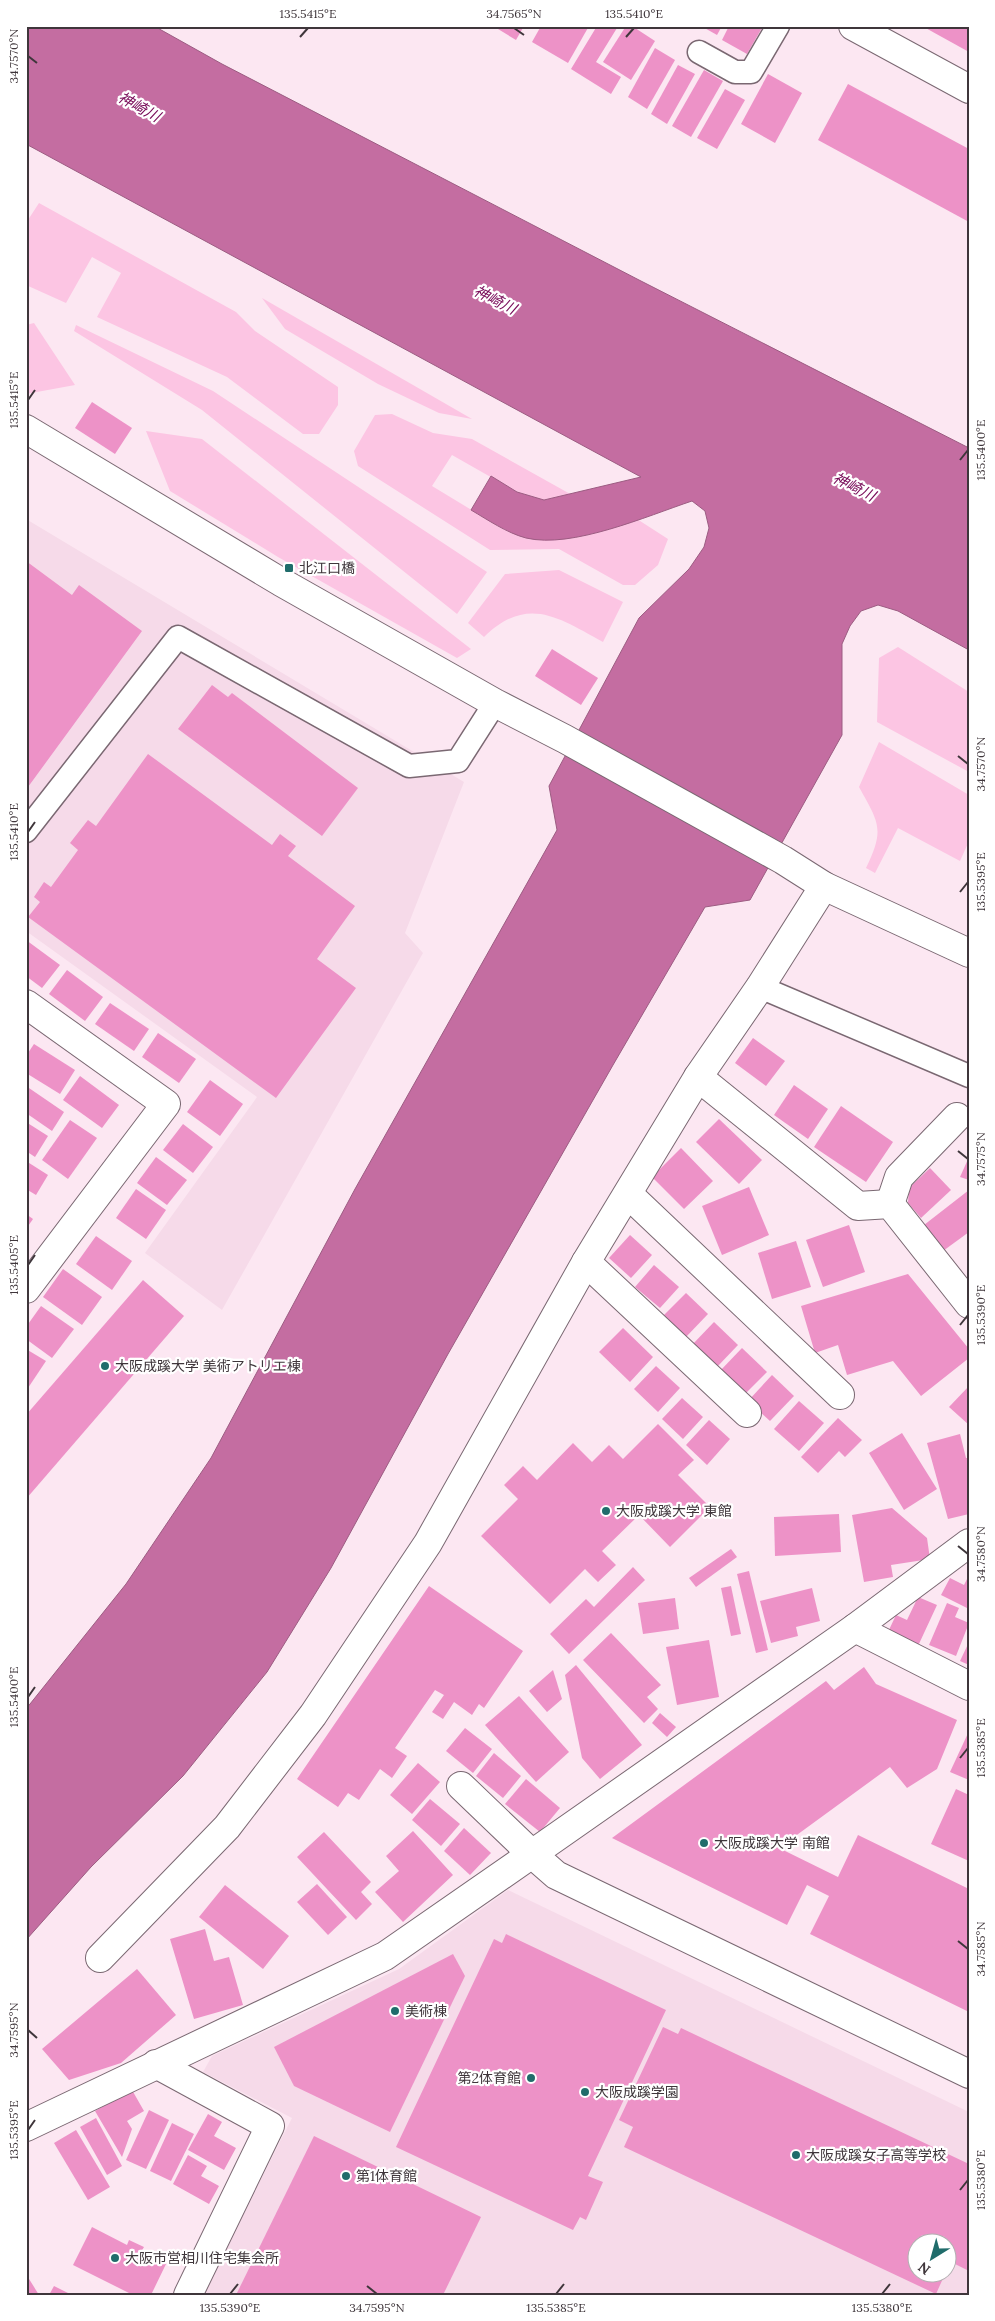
<svg xmlns="http://www.w3.org/2000/svg" width="995" height="2321" viewBox="0 0 995 2321" font-family="Lora,'Noto Sans JP',serif">
<style>
.built{fill:#f6dae9;fill-rule:evenodd}
.green{fill:#fcc5e3}
.water{fill:#c46da1;stroke:#9c5c82}
.building{fill:#ed92c7}
.lines{fill:none;stroke-linecap:round;stroke-linejoin:round}
.lane-casing{stroke:#7a6872;stroke-width:25}
.street-casing{stroke:#7a6872;stroke-width:30}
.secondary-casing{stroke:#7a6872;stroke-width:30}
.lane{stroke:#fff;stroke-width:22}
.street{stroke:#fff;stroke-width:28}
.secondary{stroke:#fff;stroke-width:28}
.ticks{fill:none;stroke:#3f363b;stroke-width:2}
.poi-dot{fill:#206c6b;stroke:#fff;stroke-width:2}
.labels{text-anchor:middle;stroke-width:4.5;stroke-linejoin:round;paint-order:stroke}
.poi-label{font-size:14px;fill:#3f363b;stroke:#fff;text-anchor:start}
.water-label{font-size:15px;font-style:italic;fill:#760756;stroke:#fff}
.neatline{fill:none;stroke:#3f363b;stroke-width:2}
.ticks-label{font-size:12px;text-anchor:middle;fill:#3f363b}
</style>
<rect width="100%" height="100%" fill="#fce7f2"/>
<!-- built -->
<g class="built">
<polygon points="26,519 464,782 405,933 423,953 222,1310 145,1253 257,1097 26,931"/>
<path d="M508 1890 969 2112V2295H202L292 2118 203 2072 212 2056 399 1969ZM918 2244H948V2274H918Z"/>
</g>
<!-- green -->
<g class="green">
<polygon points="39,203 236,312 255,331 338,387 338,405 319,434 303,434 227,377 97,317 121,273 92,257 66,303 26,285 26,223"/>
<polygon points="262,298 472,419 439,413 378,384 285,329"/>
<polygon points="34,323 75,385 26,394 26,325"/>
<polygon points="76,325 213,391 487,572 457,614 202,410 74,331"/>
<polygon points="392,414 433,433 472,439 572,495 544,500 517,492 452,455 432,486 498,526 526,538 584,536 637,519 668,539 658,565 635,585 623,585 559,549 490,550 358,466 354,451 375,415"/>
<polygon points="146,431 202,439 471,649 457,658 278,557 170,491"/>
<path d="M559 570 623 602 603 642C558 617 527 595 484 637L468 623 505 574Z"/>
<polygon points="898,647 969,692 969,772 877,722 879,658"/>
<path d="M879 742 969 795V841L960 861 898 828 875 873 866 868C885 829 879 823 859 787Z"/>
</g>
<!-- water -->
<path class="water" d="M26 26H154L222 64 639 280 969 448V650L898 611 878 605 861 611 850 626 842 644V735L750 900 705 907 613 1065 448 1354 331 1568 267 1672 183 1776 91 1867 26 1940V1709L126 1584 211 1458 355 1189 557 830 549 786 639 618 689 569 704 547 709 528 705 511 692 501C647 516 572 549 526 538 507 533 488 520 471 510L491 476 517 492 544 500 641 477 26 144Z"/>
<!-- building -->
<g class="building">
<polygon points="493,26 524,26 516,40"/>
<polygon points="541,26 589,26 568,63 532,42"/>
<polygon points="597,26 617,28 596,62 621,77 611,94 571,69"/>
<polygon points="626,26 632,26 655,41 631,80 603,62"/>
<polygon points="701,26 722,26 717,35"/>
<polygon points="729,26 763,26 747,54 722,40"/>
<polygon points="922,26 969,26 969,52"/>
<polygon points="655,48 675,60 647,109 628,97"/>
<polygon points="678,65 695,74 667,124 651,114"/>
<polygon points="704,70 723,81 691,137 672,126"/>
<polygon points="768,74 802,93 775,143 741,124"/>
<polygon points="848,84 969,149 969,222 818,140"/>
<polygon points="725,89 745,100 717,149 697,138"/>
<polygon points="92,402 132,428 115,454 75,428"/>
<polygon points="26,561 72,595 79,585 142,631 28,787 26,785"/>
<polygon points="552,649 598,678 581,705 535,676"/>
<polygon points="212,685 228,697 232,693 358,788 322,836 178,729"/>
<polygon points="148,754 272,845 280,834 296,846 288,856 355,906 317,959 356,988 276,1098 28,917 40,902 34,897 44,882 51,887 78,850 70,843 88,820 96,826"/>
<polygon points="26,940 60,965 42,988 26,976"/>
<polygon points="67,970 103,997 85,1021 49,994"/>
<polygon points="110,1003 149,1029 134,1051 95,1024"/>
<polygon points="158,1033 196,1059 179,1083 142,1057"/>
<polygon points="753,1038 785,1061 766,1086 735,1063"/>
<polygon points="34,1044 75,1070 60,1094 26,1073 26,1056"/>
<polygon points="80,1076 119,1105 102,1128 63,1100"/>
<polygon points="210,1080 243,1104 220,1136 187,1112"/>
<polygon points="794,1085 828,1109 808,1139 774,1115"/>
<polygon points="26,1086 64,1112 52,1131 26,1113"/>
<polygon points="841,1106 893,1142 866,1182 814,1147"/>
<polygon points="719,1119 762,1160 739,1184 696,1142"/>
<polygon points="70,1120 97,1138 68,1179 42,1160"/>
<polygon points="26,1122 48,1136 35,1157 26,1151"/>
<polygon points="183,1124 213,1147 193,1173 163,1150"/>
<polygon points="681,1148 713,1181 684,1209 652,1177"/>
<polygon points="156,1157 187,1180 167,1205 137,1183"/>
<polygon points="969,1157 969,1180 960,1177"/>
<polygon points="26,1161 48,1175 36,1195 26,1189"/>
<polygon points="930,1168 951,1190 921,1218 908,1203 909,1188"/>
<polygon points="749,1187 769,1235 722,1255 702,1206"/>
<polygon points="136,1189 166,1210 146,1239 116,1218"/>
<polygon points="969,1190 969,1232 943,1251 924,1225"/>
<polygon points="26,1214 33,1219 26,1229"/>
<polygon points="849,1225 865,1272 823,1287 806,1240"/>
<polygon points="630,1235 652,1255 631,1278 609,1258"/>
<polygon points="96,1236 132,1261 112,1290 76,1264"/>
<polygon points="796,1241 811,1287 772,1299 758,1253"/>
<polygon points="654,1265 679,1287 660,1308 635,1287"/>
<polygon points="63,1269 102,1297 82,1325 43,1297"/>
<polygon points="908,1274 969,1349 969,1358 921,1396 893,1361 847,1375 838,1345 815,1353 801,1306"/>
<polygon points="143,1280 184,1316 26,1499 26,1415"/>
<polygon points="686,1293 708,1314 685,1338 663,1316"/>
<polygon points="41,1306 74,1329 52,1358 26,1339 26,1327"/>
<polygon points="714,1322 738,1345 716,1368 691,1346"/>
<polygon points="623,1328 653,1357 630,1382 599,1352"/>
<polygon points="742,1348 767,1372 744,1395 719,1372"/>
<polygon points="26,1349 46,1361 26,1391"/>
<polygon points="656,1366 680,1388 658,1412 634,1389"/>
<polygon points="772,1375 794,1396 770,1421 748,1401"/>
<polygon points="969,1386 969,1425 949,1407"/>
<polygon points="682,1398 703,1417 683,1439 662,1419"/>
<polygon points="799,1401 824,1423 799,1451 774,1429"/>
<polygon points="838,1418 862,1440 845,1457 839,1451 818,1473 801,1457"/>
<polygon points="709,1420 730,1439 707,1465 686,1445"/>
<polygon points="658,1424 694,1460 678,1475 710,1507 670,1547 639,1515 602,1551 616,1565 598,1582 585,1569 550,1604 481,1536 518,1499 504,1485 523,1466 537,1480 573,1443 592,1462 609,1445 623,1459"/>
<polygon points="902,1433 937,1489 904,1510 869,1453"/>
<polygon points="960,1434 966,1458 969,1458 969,1514 948,1519 927,1443"/>
<polygon points="892,1508 927,1538 930,1559 891,1565 893,1577 864,1582 852,1515"/>
<polygon points="839,1514 841,1552 775,1556 774,1517"/>
<polygon points="731,1549 737,1557 696,1587 689,1578"/>
<polygon points="633,1567 645,1580 569,1654 550,1634 586,1599 594,1607"/>
<polygon points="749,1571 768,1650 756,1653 737,1574"/>
<polygon points="969,1575 969,1609 941,1595 950,1578 964,1585"/>
<polygon points="429,1586 523,1651 484,1708 479,1704 472,1715 454,1702 443,1719 432,1712 444,1695 435,1690 395,1748 407,1756 392,1778 380,1769 359,1800 348,1793 338,1807 297,1779"/>
<polygon points="731,1586 741,1634 731,1636 721,1588"/>
<polygon points="812,1588 820,1621 796,1627 798,1636 771,1643 760,1601"/>
<polygon points="918,1597 937,1605 918,1646 888,1632 896,1615 907,1620"/>
<polygon points="675,1598 679,1629 643,1634 638,1603"/>
<polygon points="947,1603 959,1608 955,1617 969,1623 956,1656 929,1645"/>
<polygon points="611,1633 661,1685 647,1697 658,1709 644,1723 583,1660"/>
<polygon points="709,1640 719,1697 677,1705 666,1647"/>
<polygon points="969,1642 969,1665 960,1661"/>
<polygon points="576,1665 642,1745 600,1779 582,1758 565,1675"/>
<polygon points="864,1667 876,1684 957,1720 937,1769 907,1788 890,1767 779,1848 838,1877 858,1835 969,1889 969,2012 810,1934 829,1896 807,1885 787,1925 612,1838 826,1681 834,1690"/>
<polygon points="553,1670 562,1699 547,1712 529,1691"/>
<polygon points="519,1696 569,1752 536,1782 485,1725"/>
<polygon points="660,1713 676,1727 667,1737 652,1723"/>
<polygon points="465,1728 492,1749 473,1773 446,1751"/>
<polygon points="969,1731 969,1780 950,1772"/>
<polygon points="494,1753 521,1776 503,1798 476,1776"/>
<polygon points="418,1763 440,1782 412,1814 390,1795"/>
<polygon points="526,1779 560,1808 540,1832 505,1804"/>
<polygon points="956,1789 969,1795 969,1861 931,1844"/>
<polygon points="430,1799 460,1824 441,1846 412,1820"/>
<polygon points="464,1828 491,1853 470,1875 444,1851"/>
<polygon points="413,1831 453,1875 403,1922 375,1892 399,1871 386,1856"/>
<polygon points="324,1832 371,1882 361,1892 372,1904 356,1920 297,1857"/>
<polygon points="317,1884 347,1917 328,1935 297,1902"/>
<polygon points="225,1885 289,1936 263,1969 199,1917"/>
<polygon points="205,1929 214,1961 229,1957 243,2005 194,2019 170,1939"/>
<polygon points="506,1934 666,2010 588,2176 603,2182 586,2220 580,2217 573,2230 396,2147 494,1939 502,1943"/>
<polygon points="453,1954 465,1976 390,2132 294,2086 274,2047"/>
<polygon points="137,1969 176,2015 121,2063 69,2080 42,2049"/>
<polygon points="663,2027 678,2034 681,2028 969,2164 969,2271 951,2262 948,2269 948,2244 918,2244 918,2274 945,2274 936,2294 624,2147 633,2127 619,2120"/>
<polygon points="132,2090 144,2111 127,2121 132,2129 122,2157 95,2111"/>
<polygon points="149,2110 169,2120 146,2169 126,2160"/>
<polygon points="208,2114 222,2122 214,2136 236,2148 224,2170 188,2150"/>
<polygon points="96,2118 122,2166 107,2175 80,2127"/>
<polygon points="172,2123 194,2134 171,2181 150,2171"/>
<polygon points="76,2130 110,2187 88,2200 54,2143"/>
<polygon points="314,2136 481,2217 443,2295 236,2295"/>
<polygon points="188,2155 207,2166 201,2176 219,2186 209,2204 173,2184"/>
<polygon points="92,2227 127,2245 129,2240 144,2247 141,2252 166,2264 151,2295 133,2295 73,2265"/>
<polygon points="26,2274 39,2295 26,2295"/>
<polygon points="54,2286 72,2295 49,2295"/>
</g>
<g class="lines">
<!-- lane casing -->
<g class="lane-casing">
<g id="lane">
<polyline points="699,52 735,72 751,72 778,26"/>
<polyline points="26,831 178,637 409,766 458,761 495,703"/>
<polyline points="760,987 969,1076"/>
</g>
</g>
<!-- street casing -->
<g class="street-casing">
<g id="street">
<polyline points="853,26 969,89"/>
<polyline points="26,1004 166,1104 26,1289"/>
<polyline points="698,1077 858,1206 890,1204 969,1304"/>
<polyline points="628,1194 840,1395"/>
<polyline points="890,1204 899,1177 957,1117"/>
<polyline points="586,1262 747,1413"/>
<polyline points="855,1628 969,1686"/>
<polyline points="461,1786 532,1854 855,1628 969,1543"/>
<polyline points="100,1958 227,1827 313,1715 428,1543 586,1262 698,1077 760,987 824,886"/>
<polyline points="156,2064 270,2126 188,2295"/>
</g>
</g>
<!-- secondary casing -->
<g class="secondary-casing">
<g id="secondary">
<polyline points="26,429 281,582 495,703 565,739 783,860 824,886 969,953"/>
<polyline points="26,2127 385,1956 532,1854 556,1875 969,2074"/>
</g>
</g>
<!-- lane -->
<use href="#lane" class="lane"/>
<!-- street -->
<use href="#street" class="street"/>
<!-- secondary -->
<use href="#secondary" class="secondary"/>
</g>
<!-- ticks -->
<path class="ticks" d="M514 28 524 35M300 37 308 28M626 37 634 28M28 56 37 63M28 400 35 390M960 460 968 450M958 756 968 764M28 832 35 822M960 892 968 882M958 1151 968 1159M28 1265 35 1255M960 1325 968 1315M958 1546 968 1554M28 1697 35 1687M960 1758 968 1748M958 1941 968 1949M28 2030 37 2038M28 2130 35 2120M960 2190 968 2180M367 2286 377 2294M230 2294 238 2284M556 2294 564 2284M882 2294 890 2284"/>
<!-- markers -->
<g class="poi-dot">
<rect x="284" y="563" width="10" height="10" rx="2.5"/>
<circle cx="105" cy="1366" r="5"/>
<circle cx="606" cy="1511" r="5"/>
<circle cx="704" cy="1843" r="5"/>
<circle cx="395" cy="2011" r="5"/>
<circle cx="531" cy="2078" r="5"/>
<circle cx="585" cy="2092" r="5"/>
<circle cx="796" cy="2155" r="5"/>
<circle cx="346" cy="2176" r="5"/>
<circle cx="115" cy="2258" r="5"/>
</g>
<g class="labels">
<!-- poi labels -->
<g class="poi-label">
<text x="299" y="573">北江口橋</text>
<text x="115" y="1371">大阪成蹊大学 美術アトリエ棟</text>
<text x="616" y="1516">大阪成蹊大学 東館</text>
<text x="714" y="1848">大阪成蹊大学 南館</text>
<text x="405" y="2016">美術棟</text>
<text x="521" y="2083" text-anchor="end">第2体育館</text>
<text x="595" y="2097">大阪成蹊学園</text>
<text x="806" y="2160">大阪成蹊女子高等学校</text>
<text x="356" y="2181">第1体育館</text>
<text x="125" y="2263">大阪市営相川住宅集会所</text>
</g>
<!-- water labels -->
<g class="water-label">
<text transform="translate(139 107) rotate(29)" y="5">神崎川</text>
<text transform="translate(495 300) rotate(27)" y="5">神崎川</text>
<text transform="translate(854 487) rotate(27)" y="5">神崎川</text>
</g>
</g>
<!-- border -->
<rect width="995" height="2321" fill="none" stroke="#ffffff" stroke-width="55"/>
<!-- north arrow -->
<g transform="translate(932 2258) rotate(217)"><circle r="24" fill="#ffffff" stroke="#b2afb1"/>
<path d="M0-4L9 19L0 12L-9 19Z" fill="#206c6b"/>
<text y="-8" font-size="14" font-weight="bold" text-anchor="middle" fill="#3f363b">N</text>
</g>
<rect x="28" y="28" width="940" height="2266" class="neatline"/>
<g class="ticks-label">
<text x="308" y="18">135.5415°E</text>
<text x="514" y="18">34.7565°N</text>
<text x="634" y="18">135.5410°E</text>
<text transform="translate(14 56) rotate(-90)" y="4">34.7570°N</text>
<text transform="translate(14 400) rotate(-90)" y="4">135.5415°E</text>
<text transform="translate(981 450) rotate(-90)" y="4">135.5400°E</text>
<text transform="translate(981 764) rotate(-90)" y="4">34.7570°N</text>
<text transform="translate(14 832) rotate(-90)" y="4">135.5410°E</text>
<text transform="translate(981 882) rotate(-90)" y="4">135.5395°E</text>
<text transform="translate(981 1159) rotate(-90)" y="4">34.7575°N</text>
<text transform="translate(14 1265) rotate(-90)" y="4">135.5405°E</text>
<text transform="translate(981 1315) rotate(-90)" y="4">135.5390°E</text>
<text transform="translate(981 1554) rotate(-90)" y="4">34.7580°N</text>
<text transform="translate(14 1697) rotate(-90)" y="4">135.5400°E</text>
<text transform="translate(981 1748) rotate(-90)" y="4">135.5385°E</text>
<text transform="translate(981 1949) rotate(-90)" y="4">34.7585°N</text>
<text transform="translate(14 2030) rotate(-90)" y="4">34.7595°N</text>
<text transform="translate(14 2130) rotate(-90)" y="4">135.5395°E</text>
<text transform="translate(981 2180) rotate(-90)" y="4">135.5380°E</text>
<text x="230" y="2312">135.5390°E</text>
<text x="377" y="2312">34.7595°N</text>
<text x="556" y="2312">135.5385°E</text>
<text x="882" y="2312">135.5380°E</text>
</g>
</svg>
